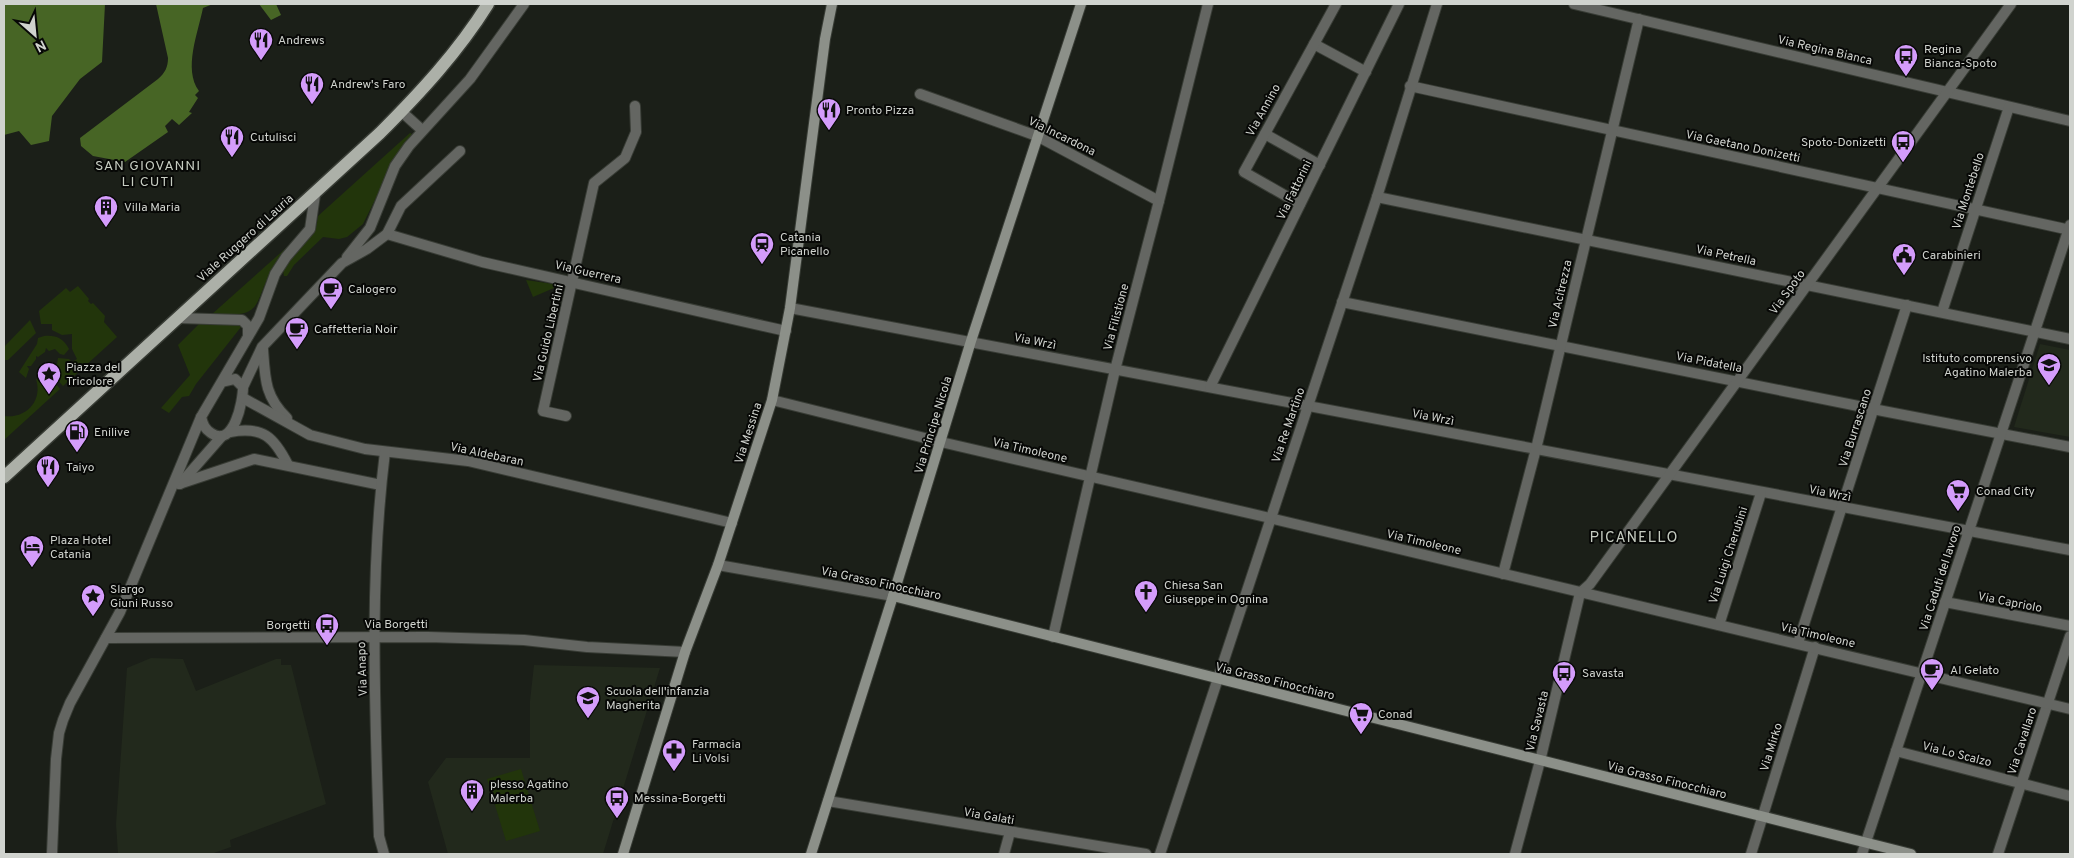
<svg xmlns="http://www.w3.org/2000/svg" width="2074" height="858" viewBox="0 0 2074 858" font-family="Overpass,sans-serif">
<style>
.built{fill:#22291c}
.green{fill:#22350b}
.water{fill:#476525}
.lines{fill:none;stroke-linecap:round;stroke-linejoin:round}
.minor-casing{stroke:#383c35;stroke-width:12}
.tertiary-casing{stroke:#383c35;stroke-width:12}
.secondary-casing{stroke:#383c35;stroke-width:12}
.primary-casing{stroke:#383c35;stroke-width:15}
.minor{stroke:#646662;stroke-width:10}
.tertiary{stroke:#646662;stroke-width:10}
.secondary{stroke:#8c9089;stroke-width:10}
.primary{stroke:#acb0a8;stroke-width:12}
.labels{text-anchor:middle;stroke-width:4;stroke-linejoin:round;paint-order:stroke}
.poi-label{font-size:12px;fill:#d0d3ce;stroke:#070806;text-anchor:start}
.street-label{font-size:12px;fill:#d0d3ce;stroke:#070806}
.neighbourhood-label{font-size:14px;letter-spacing:1px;fill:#c6ccc1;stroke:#070806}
.quarter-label{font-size:15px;letter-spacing:1px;fill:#c6ccc1;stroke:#070806}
</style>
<rect width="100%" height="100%" fill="#1b1f18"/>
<!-- built -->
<g class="built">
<polygon points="2040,344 2070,350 2070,437 2014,427"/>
<polygon points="151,658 183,659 196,691 276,659 281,659 281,665 291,665 326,804 230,840 231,847 211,854 118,854 116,824 127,668"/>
<polygon points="534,665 660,668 603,854 448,854 428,782 446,758 530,758 530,701"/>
</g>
<!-- green -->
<g class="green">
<path d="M410 133 412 134 395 160 363 224 347 237 339 239 323 237 294 265 287 276H284C279 259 305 244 314 232 317 228 317 221 318 216Z"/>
<path d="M306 230C295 242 281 254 273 268 251 307 266 317 211 315Z"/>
<polygon points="526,280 553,284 554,288 533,297"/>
<polygon points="78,286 89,299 88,301 91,304 93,303 105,316 104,322 117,337 63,386 49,370 50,364 57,364 58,358 69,359 72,362 77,359 72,349 72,334 62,335 52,330 52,324 41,324 39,311 66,288 70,292"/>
<polygon points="30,320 36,333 8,360 4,360 4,347"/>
<polygon points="204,322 239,322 241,327 196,384 189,396 182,397 169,413 161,408 190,375 178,345 199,324"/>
<path d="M44 336C56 335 63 338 69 349L64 355 60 354 55 349 49 351 46 348 45 352 38 357 36 356V359L31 366H27L29 369 26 378 19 372 37 344 38 338Z"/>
<path d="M45 370 60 389 4 440V416C26 419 43 401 36 379L41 377 44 373 42 371Z"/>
<polygon points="521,769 540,831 506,841 487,779"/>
</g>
<!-- water -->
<g class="water">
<polygon points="4,4 105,4 102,62 80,79 52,116 49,141 31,145 19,131 4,135"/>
<path d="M156 4H213L203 8C198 33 183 69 199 91L195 95 198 98 189 112 192 113 179 125 172 119 165 126 168 132 125 162 93 156 81 146 80 138 158 79C165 73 168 67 168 58Z"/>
<polygon points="259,4 276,4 281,15 271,20"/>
</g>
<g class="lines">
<!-- minor casing -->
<g class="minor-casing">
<g id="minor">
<polyline points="1574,4 2070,121"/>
<polyline points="1314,44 1366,72"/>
<polyline points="1410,86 2070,230"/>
<polyline points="920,94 1037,136 1159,201"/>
<polyline points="402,112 422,130"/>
<polyline points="1265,134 1320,165"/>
<polyline points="1377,197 2070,339"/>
<polyline points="1300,204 1244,172 1336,4"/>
<polyline points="387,234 482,262 786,331"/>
<polyline points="347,257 370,228 395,166 409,146 470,79 524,4"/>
<polyline points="1342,302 1883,411 2070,447"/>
<polyline points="790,308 2070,550"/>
<polyline points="1942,312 2009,107"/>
<polyline points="178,318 242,320 248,326 248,336"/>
<path d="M263 349C265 379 265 397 287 418"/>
<path d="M222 382 235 379 243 387C243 401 234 449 211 433 205 429 203 425 201 417L259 318 275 274 286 257 310 229 315 195"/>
<polyline points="243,387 262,347 342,263 367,249 387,234 401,206 460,151"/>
<polyline points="1210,387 1399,4"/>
<polyline points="243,398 310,435 365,449 468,461 732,523"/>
<polyline points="772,400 941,442 1270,518"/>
<polyline points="566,416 543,411 594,183 625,158 636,132 635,106"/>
<path d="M230 432C263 426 274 437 288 465"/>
<polyline points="179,484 254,459 381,485"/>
<polyline points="180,484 222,436"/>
<polyline points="718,565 893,596"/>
<polyline points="1503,574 1536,449 1639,19"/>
<polyline points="1945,602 2070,626"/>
<polyline points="1719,625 1761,493"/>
<polyline points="1053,637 1115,370 1159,201 1208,4"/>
<polyline points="106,638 428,637 524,640 587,647 685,652"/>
<polyline points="1798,643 1907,305"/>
<polyline points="1896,751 2070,796"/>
<polyline points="828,801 1146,854"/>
<polyline points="52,854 56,759 59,733 63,720 70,703 120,612 201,417"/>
<path d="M384 854 379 836C375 708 369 580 385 452"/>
<polyline points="1004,854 1010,832"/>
<polyline points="1515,854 1540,761 1580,593 1590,584 2011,4"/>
<polyline points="1751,854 1815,647"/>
<polyline points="1862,854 2070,225"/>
<polyline points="1998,854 2070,636"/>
</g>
</g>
<!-- tertiary casing -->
<g class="tertiary-casing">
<g id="tertiary">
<polyline points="1270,518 2070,709"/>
<polyline points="1160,854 1377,197 1437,4"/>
</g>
</g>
<!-- secondary casing -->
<g class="secondary-casing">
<g id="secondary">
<polyline points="893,596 1911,854"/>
<polyline points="623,854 685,652 718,565 772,400 790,308 825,39 832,4"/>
<polyline points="811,854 893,596 971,341 1081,4"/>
</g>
</g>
<!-- primary casing -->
<g class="primary-casing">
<path id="primary" d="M4 477 380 133C420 93 458 52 488 4"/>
</g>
<!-- minor -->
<use href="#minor" class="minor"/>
<!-- tertiary -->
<use href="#tertiary" class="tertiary"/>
<!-- secondary -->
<use href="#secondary" class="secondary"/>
<!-- primary -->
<use href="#primary" class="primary"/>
</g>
<!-- icons -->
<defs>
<g id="restaurant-pin" transform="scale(1.25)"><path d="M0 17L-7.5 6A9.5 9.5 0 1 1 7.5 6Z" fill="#d49cfb" stroke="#070806"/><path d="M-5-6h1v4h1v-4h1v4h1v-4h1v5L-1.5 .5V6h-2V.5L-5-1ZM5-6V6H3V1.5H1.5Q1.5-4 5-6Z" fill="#111"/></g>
<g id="bus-pin" transform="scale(1.25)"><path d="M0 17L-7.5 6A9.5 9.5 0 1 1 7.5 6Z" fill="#d49cfb" stroke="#070806"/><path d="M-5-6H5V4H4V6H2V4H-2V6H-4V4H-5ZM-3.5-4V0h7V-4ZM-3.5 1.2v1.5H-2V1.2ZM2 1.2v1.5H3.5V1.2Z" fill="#111"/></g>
<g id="building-pin" transform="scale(1.25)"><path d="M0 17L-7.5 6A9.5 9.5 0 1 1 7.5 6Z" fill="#d49cfb" stroke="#070806"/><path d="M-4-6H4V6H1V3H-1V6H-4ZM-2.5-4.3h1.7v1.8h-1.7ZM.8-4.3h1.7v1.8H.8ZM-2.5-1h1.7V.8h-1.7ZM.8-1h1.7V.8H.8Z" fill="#111"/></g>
<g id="station-pin" transform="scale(1.25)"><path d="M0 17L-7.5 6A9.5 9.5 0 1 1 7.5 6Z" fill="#d49cfb" stroke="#070806"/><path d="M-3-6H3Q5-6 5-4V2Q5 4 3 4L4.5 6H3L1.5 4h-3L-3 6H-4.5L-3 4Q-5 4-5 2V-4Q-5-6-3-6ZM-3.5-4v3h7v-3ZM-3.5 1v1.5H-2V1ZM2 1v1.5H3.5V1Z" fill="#111"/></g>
<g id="civic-pin" transform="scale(1.25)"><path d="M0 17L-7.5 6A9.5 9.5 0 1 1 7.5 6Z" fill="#d49cfb" stroke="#070806"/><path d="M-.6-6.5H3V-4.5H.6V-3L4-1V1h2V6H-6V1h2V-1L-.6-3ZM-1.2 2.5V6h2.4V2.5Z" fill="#111"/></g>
<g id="cafe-pin" transform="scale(1.25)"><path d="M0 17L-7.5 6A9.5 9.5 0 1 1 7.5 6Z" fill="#d49cfb" stroke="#070806"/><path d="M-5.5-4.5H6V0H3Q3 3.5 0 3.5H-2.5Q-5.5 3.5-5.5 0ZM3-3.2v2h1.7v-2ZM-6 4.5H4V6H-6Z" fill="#111"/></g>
<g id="school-pin" transform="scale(1.25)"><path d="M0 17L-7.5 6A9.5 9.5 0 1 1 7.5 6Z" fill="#d49cfb" stroke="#070806"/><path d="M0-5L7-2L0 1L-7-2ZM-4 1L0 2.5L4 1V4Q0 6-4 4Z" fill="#111"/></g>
<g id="sight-pin" transform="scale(1.25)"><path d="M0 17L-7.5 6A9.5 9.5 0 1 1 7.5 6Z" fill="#d49cfb" stroke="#070806"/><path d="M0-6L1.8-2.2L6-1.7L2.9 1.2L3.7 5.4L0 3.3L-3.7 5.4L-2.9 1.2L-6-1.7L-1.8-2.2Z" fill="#111"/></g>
<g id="fuel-pin" transform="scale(1.25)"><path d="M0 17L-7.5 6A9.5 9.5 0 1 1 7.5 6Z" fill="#d49cfb" stroke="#070806"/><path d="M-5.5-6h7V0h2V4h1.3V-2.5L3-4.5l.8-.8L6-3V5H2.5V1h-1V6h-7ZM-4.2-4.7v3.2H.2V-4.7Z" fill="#111"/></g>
<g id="supermarket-pin" transform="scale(1.25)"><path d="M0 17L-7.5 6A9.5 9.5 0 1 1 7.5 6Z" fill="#d49cfb" stroke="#070806"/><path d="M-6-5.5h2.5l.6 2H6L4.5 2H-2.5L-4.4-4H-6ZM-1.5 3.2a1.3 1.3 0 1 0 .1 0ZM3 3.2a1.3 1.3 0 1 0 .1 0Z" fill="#111"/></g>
<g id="hotel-pin" transform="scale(1.25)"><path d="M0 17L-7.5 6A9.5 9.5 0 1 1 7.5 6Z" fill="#d49cfb" stroke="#070806"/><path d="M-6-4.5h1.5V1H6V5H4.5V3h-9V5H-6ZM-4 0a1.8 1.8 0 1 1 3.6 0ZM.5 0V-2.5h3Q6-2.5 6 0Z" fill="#111"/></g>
<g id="church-pin" transform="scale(1.25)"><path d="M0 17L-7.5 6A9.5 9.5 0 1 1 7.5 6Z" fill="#d49cfb" stroke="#070806"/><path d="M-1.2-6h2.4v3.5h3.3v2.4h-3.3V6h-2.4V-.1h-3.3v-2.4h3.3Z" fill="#111"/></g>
<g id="pharmacy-pin" transform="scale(1.25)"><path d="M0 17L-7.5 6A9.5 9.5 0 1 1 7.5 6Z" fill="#d49cfb" stroke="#070806"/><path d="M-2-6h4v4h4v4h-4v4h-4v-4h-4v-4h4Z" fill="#111"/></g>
</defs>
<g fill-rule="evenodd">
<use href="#restaurant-pin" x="261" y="40"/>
<use href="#bus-pin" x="1906" y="56"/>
<use href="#restaurant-pin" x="312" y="84"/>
<use href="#restaurant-pin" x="829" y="110"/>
<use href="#restaurant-pin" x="232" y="137"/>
<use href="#bus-pin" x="1903" y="142"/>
<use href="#building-pin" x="106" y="207"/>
<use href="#station-pin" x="762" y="244"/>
<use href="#civic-pin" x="1904" y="255"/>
<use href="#cafe-pin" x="331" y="289"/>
<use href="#cafe-pin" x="297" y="329"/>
<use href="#school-pin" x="2049" y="365"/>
<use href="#sight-pin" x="49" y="374"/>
<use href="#fuel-pin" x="77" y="432"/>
<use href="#restaurant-pin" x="48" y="467"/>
<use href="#supermarket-pin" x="1958" y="491"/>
<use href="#hotel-pin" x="32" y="547"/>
<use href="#church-pin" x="1146" y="592"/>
<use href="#sight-pin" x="93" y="596"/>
<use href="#bus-pin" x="327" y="625"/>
<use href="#cafe-pin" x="1932" y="670"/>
<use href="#bus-pin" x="1564" y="673"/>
<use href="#school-pin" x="588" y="698"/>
<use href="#supermarket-pin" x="1361" y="714"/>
<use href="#pharmacy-pin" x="674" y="751"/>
<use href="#building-pin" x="472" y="791"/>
<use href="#bus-pin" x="617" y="798"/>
</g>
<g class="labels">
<!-- poi labels -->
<g class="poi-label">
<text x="278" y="44">Andrews</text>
<text x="1924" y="53">Regina<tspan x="1924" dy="14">Bianca-Spoto</tspan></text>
<text x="330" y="88">Andrew's Faro</text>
<text x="846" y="114">Pronto Pizza</text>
<text x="250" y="141">Cutulisci</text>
<text x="1886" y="146" text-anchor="end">Spoto-Donizetti</text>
<text x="124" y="211">Villa Maria</text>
<text x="780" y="241">Catania<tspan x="780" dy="14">Picanello</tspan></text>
<text x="1922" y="259">Carabinieri</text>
<text x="348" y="293">Calogero</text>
<text x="314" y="333">Caffetteria Noir</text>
<text x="2032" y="362" text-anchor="end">Istituto comprensivo<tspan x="2032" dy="14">Agatino Malerba</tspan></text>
<text x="66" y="371">Piazza del<tspan x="66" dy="14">Tricolore</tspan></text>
<text x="94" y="436">Enilive</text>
<text x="66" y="471">Taiyo</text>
<text x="1976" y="495">Conad City</text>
<text x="50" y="544">Plaza Hotel<tspan x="50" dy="14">Catania</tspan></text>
<text x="1164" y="589">Chiesa San<tspan x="1164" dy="14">Giuseppe in Ognina</tspan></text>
<text x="110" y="593">Slargo<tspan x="110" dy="14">Giuni Russo</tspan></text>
<text x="310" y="629" text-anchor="end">Borgetti</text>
<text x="1950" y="674">Al Gelato</text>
<text x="1582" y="677">Savasta</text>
<text x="606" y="695">Scuola dell'infanzia<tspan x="606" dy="14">Magherita</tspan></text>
<text x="1378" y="718">Conad</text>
<text x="692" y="748">Farmacia<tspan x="692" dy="14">Li Volsi</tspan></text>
<text x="490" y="788">plesso Agatino<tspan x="490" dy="14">Malerba</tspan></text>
<text x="634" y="802">Messina-Borgetti</text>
</g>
<!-- street labels -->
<g class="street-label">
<text transform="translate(1825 50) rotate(13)" y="4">Via Regina Bianca</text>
<text transform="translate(1263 110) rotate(-61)" y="4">Via Annino</text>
<text transform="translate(1062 136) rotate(26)" y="4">Via Incardona</text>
<text transform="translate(1743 146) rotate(12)" y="4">Via Gaetano Donizetti</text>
<text transform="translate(1294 190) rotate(-64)" y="4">Via Fattorini</text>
<text transform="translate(1968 191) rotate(-72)" y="4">Via Montebello</text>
<text transform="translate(245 238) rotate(-42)" y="4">Viale Ruggero di Lauria</text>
<text transform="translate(1726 255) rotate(12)" y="4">Via Petrella</text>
<text transform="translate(588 272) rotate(13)" y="4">Via Guerrera</text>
<text transform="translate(1787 292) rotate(-54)" y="4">Via Spoto</text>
<text transform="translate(1560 294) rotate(-77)" y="4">Via Acitrezza</text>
<text transform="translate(1116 317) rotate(-75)" y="4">Via Filistione</text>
<text transform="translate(548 333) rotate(-77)" y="4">Via Guido Libertini</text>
<text transform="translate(1035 341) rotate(11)" y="4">Via Wrzì</text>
<text transform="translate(1709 362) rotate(11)" y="4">Via Pidatella</text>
<text transform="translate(1433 417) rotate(11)" y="4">Via Wrzì</text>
<text transform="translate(933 425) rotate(-73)" y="4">Via Principe Nicola</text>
<text transform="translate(1288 425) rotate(-71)" y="4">Via Re Martino</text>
<text transform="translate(1855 428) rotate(-72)" y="4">Via Burrascano</text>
<text transform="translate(748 433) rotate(-72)" y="4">Via Messina</text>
<text transform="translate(1030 450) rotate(13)" y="4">Via Timoleone</text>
<text transform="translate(487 454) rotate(12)" y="4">Via Aldebaran</text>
<text transform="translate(1830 493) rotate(11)" y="4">Via Wrzì</text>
<text transform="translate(1424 542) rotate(13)" y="4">Via Timoleone</text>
<text transform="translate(1728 555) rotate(-72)" y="4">Via Luigi Cherubini</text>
<text transform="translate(1940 578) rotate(-72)" y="4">Via Caduti del lavoro</text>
<text transform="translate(881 583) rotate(12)" y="4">Via Grasso Finocchiaro</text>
<text transform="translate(2010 602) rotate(11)" y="4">Via Capriolo</text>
<text x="396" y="628">Via Borgetti</text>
<text transform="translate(1818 635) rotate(13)" y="4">Via Timoleone</text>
<text transform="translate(362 669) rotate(-92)" y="4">Via Anapo</text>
<text transform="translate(1275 681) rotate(14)" y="4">Via Grasso Finocchiaro</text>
<text transform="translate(1537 721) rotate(-76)" y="4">Via Savasta</text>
<text transform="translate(2022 741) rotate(-72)" y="4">Via Cavallaro</text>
<text transform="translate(1771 747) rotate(-73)" y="4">Via Mirko</text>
<text transform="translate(1957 754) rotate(14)" y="4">Via Lo Scalzo</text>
<text transform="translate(1667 780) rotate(14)" y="4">Via Grasso Finocchiaro</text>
<text transform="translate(989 816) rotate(10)" y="4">Via Galati</text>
</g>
<!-- neighbourhood labels -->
<g class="neighbourhood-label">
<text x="148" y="170">SAN GIOVANNI<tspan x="148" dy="16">LI CUTI</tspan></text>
</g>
<!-- quarter labels -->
<g class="quarter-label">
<text x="1634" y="542">PICANELLO</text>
</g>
</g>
<!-- border -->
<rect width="2074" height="858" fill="none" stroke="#d0d3ce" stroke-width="10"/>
<!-- north arrow -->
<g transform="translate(35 35) rotate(153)" stroke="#070806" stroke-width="4" paint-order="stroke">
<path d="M0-4L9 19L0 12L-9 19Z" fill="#d0d3ce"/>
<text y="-8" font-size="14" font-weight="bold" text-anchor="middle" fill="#d0d3ce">N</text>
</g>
</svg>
